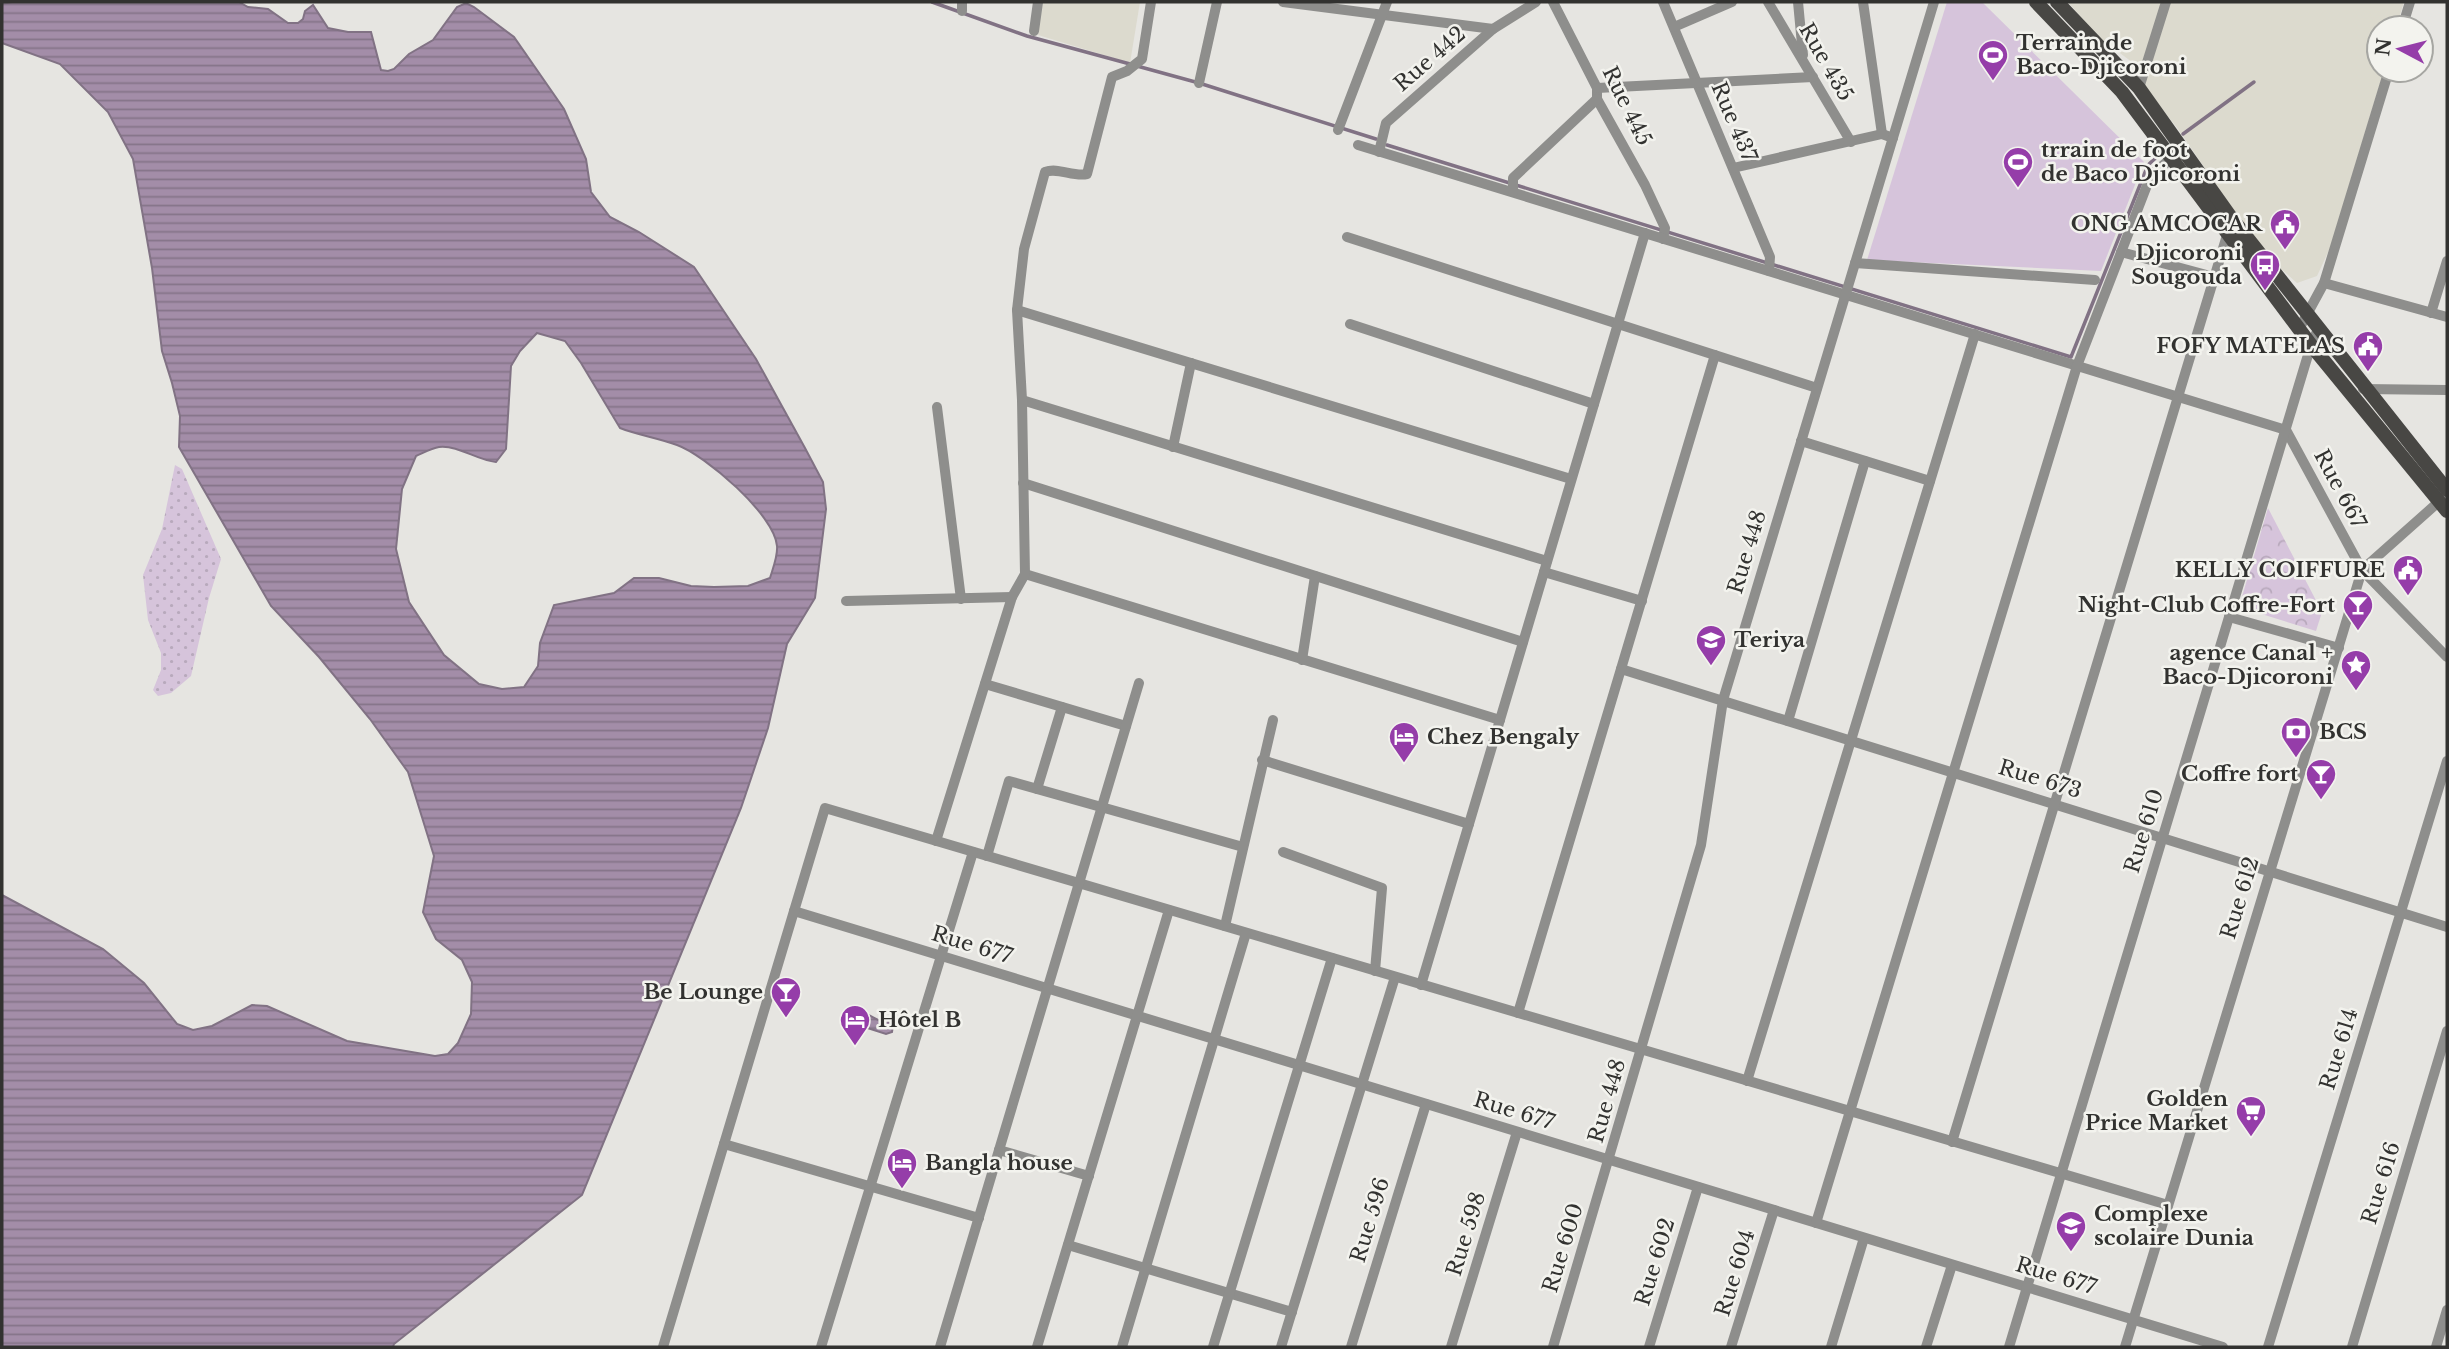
<svg xmlns="http://www.w3.org/2000/svg" width="2449" height="1349" viewBox="0 0 2449 1349" font-family="'Libre Baskerville',serif">
<style>
.built{fill:#dcdace}
.grass{fill:url(#grass-dots)}
.park{fill:url(#park-crowns)}
.garden{fill:#d6c4db}
.water{fill:url(#water-rules);stroke:#817284;stroke-width:2;fill-rule:evenodd}
.lines{fill:none;stroke-linecap:round;stroke-linejoin:round}
.stream{stroke:#817284;stroke-width:3.5}
.minor{stroke:#8e8e8c;stroke-width:10}
.major{stroke:#484744;stroke-width:14}
.labels{text-anchor:middle;stroke-width:5;stroke-linejoin:round;paint-order:stroke}
.poi-label{font-size:21px;font-weight:bold;fill:#323230;stroke:#f3f3ee;text-anchor:end}
.street-label{font-size:21px;fill:#323230;stroke:#f3f3ee}
</style>
<defs>
<pattern id="grass-dots" width="8" height="8" patternUnits="userSpaceOnUse" patternTransform="scale(1.75)"><rect width="8" height="8" fill="#d6c4db"/><path d="M2 2h.1M6 6h.1" fill="none" stroke="#b8a9bc" stroke-width="1.8" stroke-linecap="round"/></pattern>
<pattern id="park-crowns" width="20" height="18" patternUnits="userSpaceOnUse" patternTransform="scale(1.75)"><rect width="20" height="18" fill="#d6c4db"/><path d="M2 6a3 3 0 1 1 6 0M12 15a3 3 0 1 1 6 0" fill="none" stroke="#b8a9bc"/></pattern>
<pattern id="water-rules" width="6" height="5" patternUnits="userSpaceOnUse" patternTransform="scale(1.75)"><rect width="6" height="5" fill="#a38da8"/><path d="M0 2.5h6" fill="none" stroke="#857489"/></pattern>
</defs>
<rect width="100%" height="100%" fill="#e6e5e1"/>
<!-- built -->
<g class="built">
<polygon points="1042,2 1140,2 1130,63 1038,35"/>
<polygon points="2068,2 2404,2 2396,28 2379,28 2379,70 2384,70 2330,248 2317,276 2297,283 2263,253 2178,129 2151,95 2132,62 2097,36"/>
</g>
<!-- grass -->
<polygon class="grass" points="175,465 182,469 221,559 209,598 191,676 171,693 158,696 153,690 161,670 161,653 148,620 143,575 162,529"/>
<!-- park -->
<polygon class="park" points="2268,508 2322,612 2316,631 2239,607"/>
<!-- garden -->
<polygon class="garden" points="1947,2 1982,2 2144,162 2101,271 1867,260"/>
<!-- water -->
<g class="water">
<path d="M12 2H239L248 7 268 9 288 23H298L303 19 305 11 313 5 328 28 348 32H371L381 70 388 71 394 69 409 54 433 40 457 7 466 3 474 7 514 37 564 109 586 159 591 192 610 217 639 232 694 267 756 359 805 448 823 482 826 509 815 598 787 644 768 728 741 808 582 1195 394 1344 393 1347H2V895L103 949 144 983 177 1024 193 1030 212 1026 252 1005 267 1006 347 1041 435 1056 448 1054 458 1043 471 1014 472 982 462 960 436 939 423 912 434 856 408 772 370 719 319 657 271 606 179 447 180 416 172 383 162 351 152 268 133 159 108 112 60 64 2 43V4ZM537 333 565 341 581 363 620 428C638 435 658 438 677 445 705 455 775 515 777 546 778 556 773 568 770 578L748 586 714 587 691 586 659 578H634L614 593 554 605 540 643 538 666 524 687 502 689 479 684 444 655 409 602 396 549 402 489 416 456C423 453 432 448 439 447 459 445 476 460 496 462L506 449 511 366 520 351Z"/>
<polygon points="863,1012 880,1021 890,1022 893,1025 892,1032 886,1034 861,1026 860,1018"/>
</g>
<g class="lines">
<!-- stream -->
<g class="stream">
<polyline points="932,2 1027,36 1130,64"/>
<polyline points="1137,66 1199,83 1376,139"/>
<polyline points="2183,134 2254,82"/>
<polyline points="1387,145 2071,357 2148,165 2161,153"/>
</g>
<!-- minor -->
<g class="minor">
<polyline points="962,2 962,11"/>
<polyline points="1283,2 1493,29"/>
<polyline points="1553,2 1597,88 1597,99 1645,185 1665,228 1663,239"/>
<polyline points="1663,2 1770,257 1769,271"/>
<polyline points="1768,2 1851,142"/>
<polyline points="1798,2 1803,55"/>
<polyline points="1863,2 1882,134"/>
<polyline points="1674,27 1732,2"/>
<polyline points="2402,28 2410,2"/>
<polyline points="1034,31 1038,2"/>
<polyline points="1199,83 1217,2"/>
<polyline points="1597,88 1813,77"/>
<polyline points="2139,88 2166,2"/>
<polyline points="1338,130 1387,2"/>
<polyline points="1358,145 2286,430 2362,570 2447,657"/>
<polyline points="1379,152 1386,123 1493,29 1536,2"/>
<polyline points="1733,168 1882,134 1893,138"/>
<polyline points="1513,192 1513,178 1597,99"/>
<polyline points="1347,237 1817,388"/>
<polyline points="2121,252 2214,277"/>
<polyline points="1855,263 2095,280"/>
<polyline points="2324,283 2447,317"/>
<polyline points="1017,310 1571,479"/>
<polyline points="2431,313 2447,261"/>
<polyline points="1350,324 1594,404"/>
<polyline points="2299,329 2324,283 2389,70"/>
<polyline points="2363,389 2447,390"/>
<polyline points="1022,400 1547,561"/>
<polyline points="937,407 961,599"/>
<polyline points="1801,441 1930,481"/>
<polyline points="1173,447 1191,363"/>
<polyline points="1023,483 1523,642"/>
<polyline points="1544,572 1642,601"/>
<polyline points="1025,574 1500,720"/>
<polyline points="846,601 1012,597"/>
<polyline points="2229,617 2339,648"/>
<polyline points="1302,660 1315,576"/>
<polyline points="1621,669 2447,927"/>
<polyline points="985,684 1126,726"/>
<polyline points="1788,721 1865,461"/>
<polyline points="1262,760 1469,824"/>
<polyline points="1037,789 1062,707"/>
<path d="M936 841 1012 597 1025 574 1022 400 1017 310 1024 249 1045 172C1058 167 1073 177 1087 174L1112 77 1127 71 1142 59 1151 2"/>
<polyline points="1283,852 1382,888 1375,971"/>
<polyline points="987,856 1009,781 1243,847"/>
<polyline points="794,911 2223,1347"/>
<polyline points="1225,926 1273,720"/>
<polyline points="1421,985 1645,233"/>
<polyline points="1518,1013 1715,355"/>
<polyline points="1747,1081 1975,334"/>
<polyline points="1952,1142 2228,232"/>
<polyline points="724,1144 979,1218"/>
<polyline points="999,1150 1089,1176"/>
<polyline points="1816,1223 2077,366 2151,175 2172,158"/>
<polyline points="1068,1245 1292,1312"/>
<polyline points="663,1347 825,808 2168,1205"/>
<polyline points="821,1347 973,852"/>
<polyline points="940,1347 1139,683"/>
<polyline points="1037,1347 1169,910"/>
<polyline points="1122,1347 1246,933"/>
<polyline points="1213,1347 1332,958"/>
<polyline points="1281,1347 1395,977"/>
<polyline points="1351,1347 1426,1104"/>
<polyline points="1451,1347 1517,1132"/>
<polyline points="1553,1347 1701,845 1723,700 1934,2"/>
<polyline points="1649,1347 1698,1187"/>
<polyline points="1731,1347 1774,1210"/>
<polyline points="1831,1347 1864,1238"/>
<polyline points="1926,1347 1952,1265"/>
<polyline points="2009,1347 2311,345 2319,327"/>
<polyline points="2125,1347 2362,570 2443,498"/>
<polyline points="2268,1347 2447,761"/>
<polyline points="2352,1347 2447,1031"/>
<polyline points="2436,1347 2447,1310"/>
</g>
<!-- major -->
<g class="major">
<polyline points="2036,2 2122,92 2311,345 2447,511"/>
<polyline points="2057,2 2139,88 2230,216 2447,490"/>
</g>
</g>
<!-- icons -->
<defs>
<g id="stadium-pin" transform="scale(1.575)"><path d="M0 17L-7.5 6A9.5 9.5 0 1 1 7.5 6Z" fill="#953da9" stroke="#f3f3ee"/><path d="M0-5a6.5 5 0 1 0 0 10a6.5 5 0 1 0 0-10ZM-3.5-1.8h7v3.6h-7Z" fill="#fff"/></g>
<g id="civic-pin" transform="scale(1.575)"><path d="M0 17L-7.5 6A9.5 9.5 0 1 1 7.5 6Z" fill="#953da9" stroke="#f3f3ee"/><path d="M-.6-6.5H3V-4.5H.6V-3L4-1V1h2V6H-6V1h2V-1L-.6-3ZM-1.2 2.5V6h2.4V2.5Z" fill="#fff"/></g>
<g id="bus-pin" transform="scale(1.575)"><path d="M0 17L-7.5 6A9.5 9.5 0 1 1 7.5 6Z" fill="#953da9" stroke="#f3f3ee"/><path d="M-5-6H5V4H4V6H2V4H-2V6H-4V4H-5ZM-3.5-4V0h7V-4ZM-3.5 1.2v1.5H-2V1.2ZM2 1.2v1.5H3.5V1.2Z" fill="#fff"/></g>
<g id="bar-pin" transform="scale(1.575)"><path d="M0 17L-7.5 6A9.5 9.5 0 1 1 7.5 6Z" fill="#953da9" stroke="#f3f3ee"/><path d="M-6-5H6L.8 .8V4.5H3.5V6h-7V4.5H-.8V.8Z" fill="#fff"/></g>
<g id="school-pin" transform="scale(1.575)"><path d="M0 17L-7.5 6A9.5 9.5 0 1 1 7.5 6Z" fill="#953da9" stroke="#f3f3ee"/><path d="M0-5L7-2L0 1L-7-2ZM-4 1L0 2.5L4 1V4Q0 6-4 4Z" fill="#fff"/></g>
<g id="sight-pin" transform="scale(1.575)"><path d="M0 17L-7.5 6A9.5 9.5 0 1 1 7.5 6Z" fill="#953da9" stroke="#f3f3ee"/><path d="M0-6L1.8-2.2L6-1.7L2.9 1.2L3.7 5.4L0 3.3L-3.7 5.4L-2.9 1.2L-6-1.7L-1.8-2.2Z" fill="#fff"/></g>
<g id="bank-pin" transform="scale(1.575)"><path d="M0 17L-7.5 6A9.5 9.5 0 1 1 7.5 6Z" fill="#953da9" stroke="#f3f3ee"/><path d="M-6-4H6V4H-6ZM0-2.3a2.3 2.3 0 1 0 0 4.6a2.3 2.3 0 1 0 0-4.6Z" fill="#fff"/></g>
<g id="hotel-pin" transform="scale(1.575)"><path d="M0 17L-7.5 6A9.5 9.5 0 1 1 7.5 6Z" fill="#953da9" stroke="#f3f3ee"/><path d="M-6-4.5h1.5V1H6V5H4.5V3h-9V5H-6ZM-4 0a1.8 1.8 0 1 1 3.6 0ZM.5 0V-2.5h3Q6-2.5 6 0Z" fill="#fff"/></g>
<g id="supermarket-pin" transform="scale(1.575)"><path d="M0 17L-7.5 6A9.5 9.5 0 1 1 7.5 6Z" fill="#953da9" stroke="#f3f3ee"/><path d="M-6-5.5h2.5l.6 2H6L4.5 2H-2.5L-4.4-4H-6ZM-1.5 3.2a1.3 1.3 0 1 0 .1 0ZM3 3.2a1.3 1.3 0 1 0 .1 0Z" fill="#fff"/></g>
</defs>
<g fill-rule="evenodd">
<use href="#stadium-pin" x="1993" y="55"/>
<use href="#stadium-pin" x="2018" y="162"/>
<use href="#civic-pin" x="2285" y="224"/>
<use href="#bus-pin" x="2265" y="265"/>
<use href="#civic-pin" x="2368" y="346"/>
<use href="#civic-pin" x="2408" y="570"/>
<use href="#bar-pin" x="2358" y="605"/>
<use href="#school-pin" x="1711" y="640"/>
<use href="#sight-pin" x="2356" y="665"/>
<use href="#bank-pin" x="2296" y="732"/>
<use href="#hotel-pin" x="1404" y="737"/>
<use href="#bar-pin" x="2321" y="774"/>
<use href="#bar-pin" x="786" y="992"/>
<use href="#hotel-pin" x="855" y="1020"/>
<use href="#supermarket-pin" x="2251" y="1111"/>
<use href="#hotel-pin" x="902" y="1163"/>
<use href="#school-pin" x="2071" y="1226"/>
</g>
<g class="labels">
<!-- poi labels -->
<g class="poi-label">
<text x="2016" y="50" text-anchor="start">Terrain de<tspan x="2016" dy="24">Baco-Djicoroni</tspan></text>
<text x="2041" y="157" text-anchor="start">trrain de foot<tspan x="2041" dy="24">de Baco Djicoroni</tspan></text>
<text x="2262" y="231">ONG AMCOCAR</text>
<text x="2242" y="260">Djicoroni<tspan x="2242" dy="24">Sougouda</tspan></text>
<text x="2345" y="353">FOFY MATELAS</text>
<text x="2385" y="577">KELLY COIFFURE</text>
<text x="2335" y="612">Night-Club Coffre-Fort</text>
<text x="1734" y="647" text-anchor="start">Teriya</text>
<text x="2333" y="660">agence Canal +<tspan x="2333" dy="24">Baco-Djicoroni</tspan></text>
<text x="2319" y="739" text-anchor="start">BCS</text>
<text x="1427" y="744" text-anchor="start">Chez Bengaly</text>
<text x="2298" y="781">Coffre fort</text>
<text x="763" y="999">Be Lounge</text>
<text x="878" y="1027" text-anchor="start">Hôtel B</text>
<text x="2228" y="1106">Golden<tspan x="2228" dy="24">Price Market</tspan></text>
<text x="925" y="1170" text-anchor="start">Bangla house</text>
<text x="2094" y="1221" text-anchor="start">Complexe<tspan x="2094" dy="24">scolaire Dunia</tspan></text>
</g>
<!-- street labels -->
<g class="street-label">
<text transform="translate(1430 59) rotate(-41)" y="7">Rue 442</text>
<text transform="translate(1826 62) rotate(60)" y="7">Rue 435</text>
<text transform="translate(1627 106) rotate(64)" y="7">Rue 445</text>
<text transform="translate(1734 122) rotate(67)" y="7">Rue 437</text>
<text transform="translate(2340 489) rotate(62)" y="7">Rue 667</text>
<text transform="translate(1747 552) rotate(-73)" y="7">Rue 448</text>
<text transform="translate(2040 779) rotate(17)" y="7">Rue 673</text>
<text transform="translate(2144 831) rotate(-73)" y="7">Rue 610</text>
<text transform="translate(2240 898) rotate(-73)" y="7">Rue 612</text>
<text transform="translate(972 945) rotate(17)" y="7">Rue 677</text>
<text transform="translate(2339 1049) rotate(-73)" y="7">Rue 614</text>
<text transform="translate(1607 1101) rotate(-74)" y="7">Rue 448</text>
<text transform="translate(1514 1111) rotate(17)" y="7">Rue 677</text>
<text transform="translate(2381 1183) rotate(-73)" y="7">Rue 616</text>
<text transform="translate(1370 1220) rotate(-73)" y="7">Rue 596</text>
<text transform="translate(1466 1234) rotate(-73)" y="7">Rue 598</text>
<text transform="translate(1563 1248) rotate(-73)" y="7">Rue 600</text>
<text transform="translate(1655 1262) rotate(-73)" y="7">Rue 602</text>
<text transform="translate(1735 1273) rotate(-73)" y="7">Rue 604</text>
<text transform="translate(2056 1276) rotate(17)" y="7">Rue 677</text>
</g>
</g>
<!-- border -->
<rect width="2449" height="1349" fill="none" stroke="#323230" stroke-width="7"/>
<!-- north arrow -->
<g transform="translate(2400 49) rotate(277)"><circle r="33" fill="#f3f3ee" stroke="#a6a6a2" stroke-width="2"/>
<path d="M0-5L12 26L0 18L-12 26Z" fill="#953da9"/>
<text y="-10" font-size="19" font-weight="bold" text-anchor="middle" fill="#323230">N</text>
</g>
</svg>
